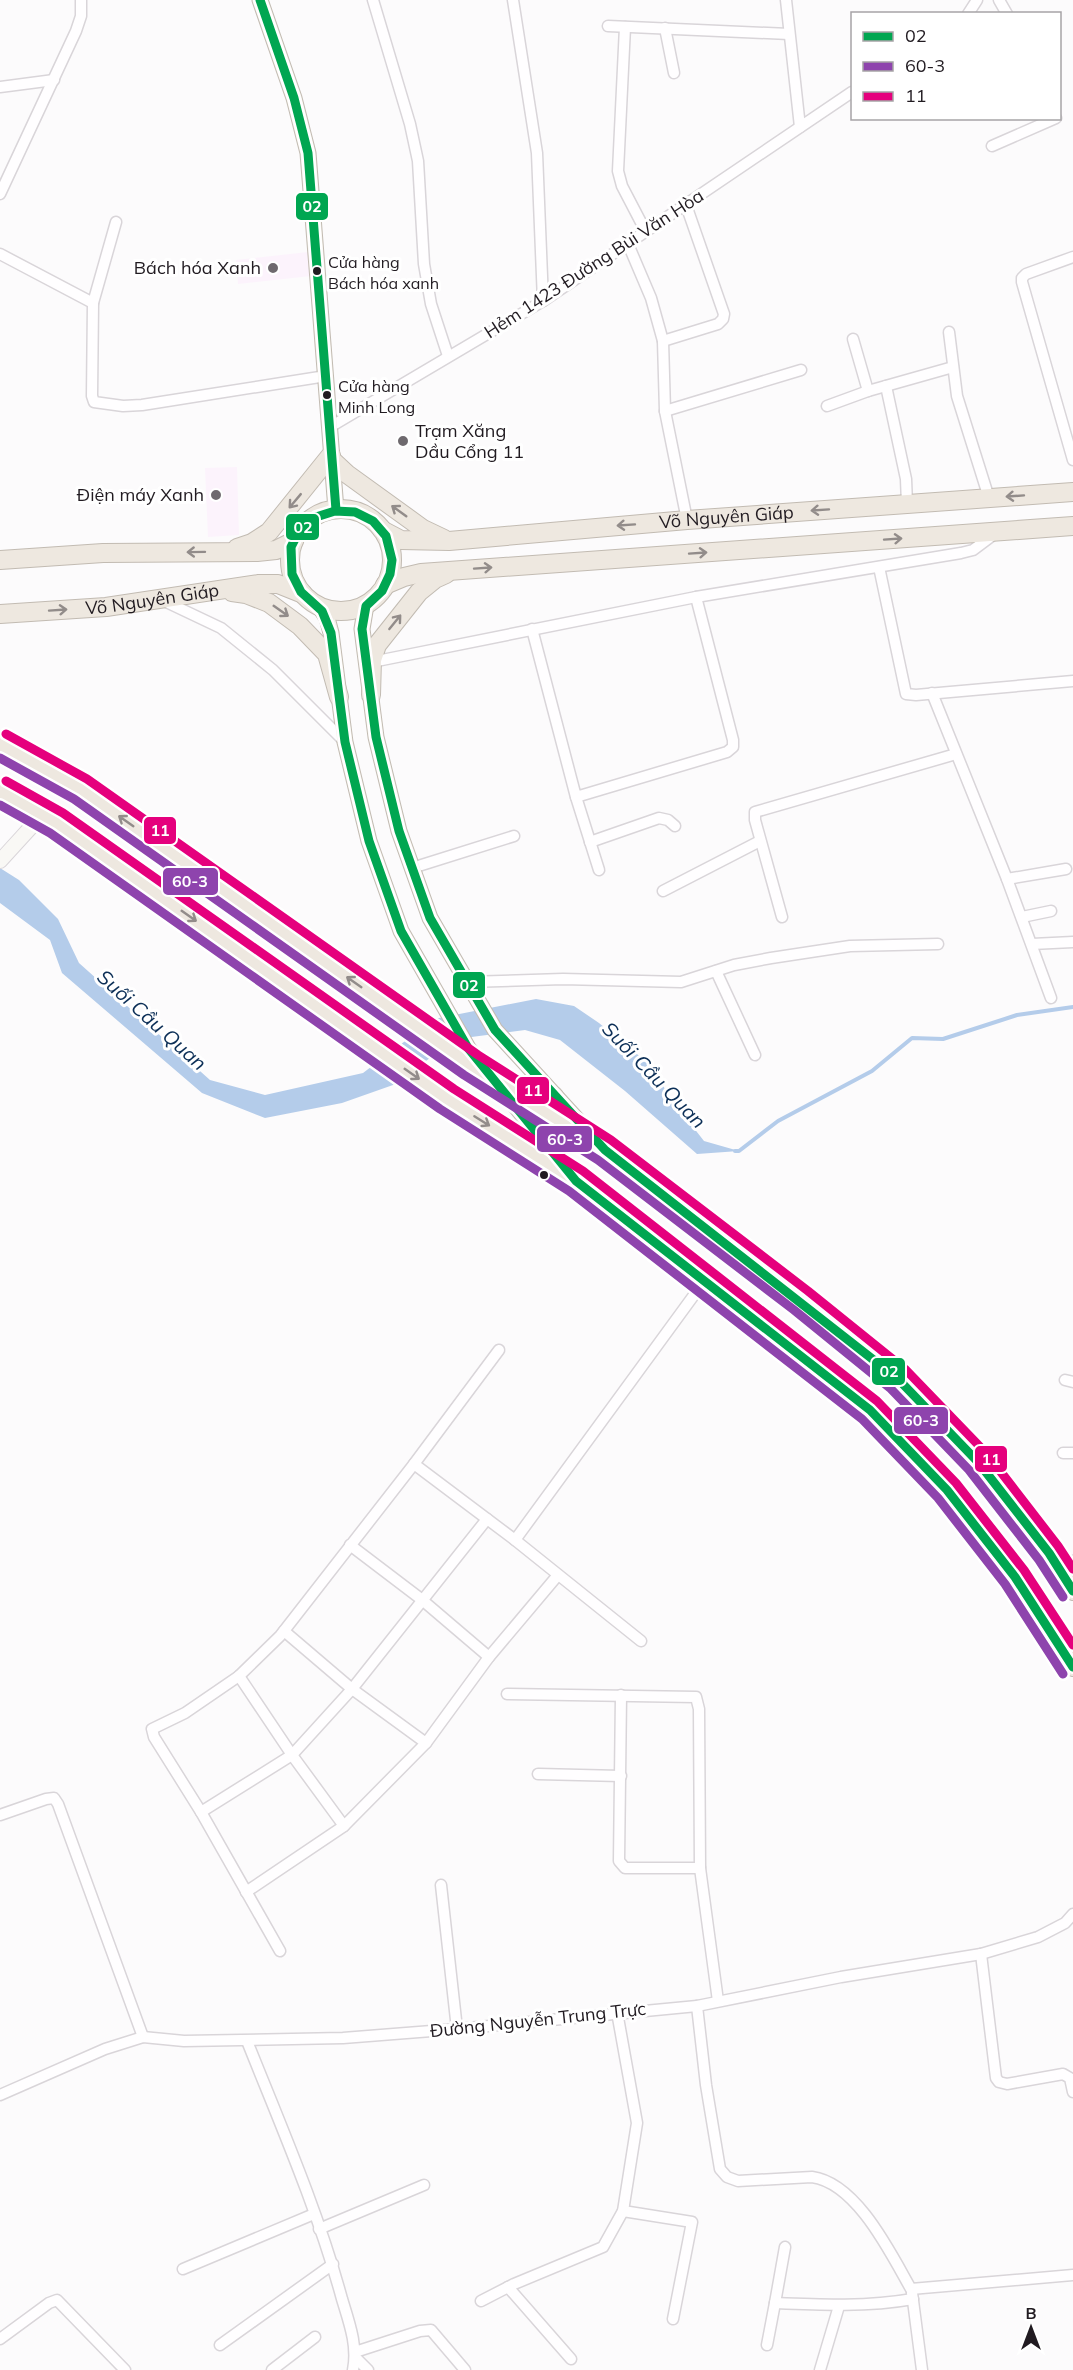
<svg xmlns="http://www.w3.org/2000/svg" width="1073" height="2370" viewBox="0 0 1073 2370" font-family="Mulish,sans-serif">
<style>
.built{fill:#fcf3fc}
.water{fill:#b4ccea}
.lines{fill:none;stroke-linecap:round;stroke-linejoin:round}
.stream{stroke:#b4ccea;stroke-width:4}
.street-casing{stroke:#d9d5d9;stroke-width:13}
.secondary-casing{stroke:#d9d5d9;stroke-width:16}
.primary-casing{stroke:#c2bbb2;stroke-width:17}
.highway-casing{stroke:#c2bbb2;stroke-width:20}
.street{stroke:#fffeff;stroke-width:10}
.secondary{stroke:#f9f8f5;stroke-width:14}
.primary{stroke:#f5f2ec;stroke-width:15}
.highway{stroke:#eee8e0;stroke-width:18}
.bus-1-casing{stroke:#fff;stroke-width:14}
.bus-2-casing{stroke:#fff;stroke-width:14}
.bus-3-casing{stroke:#fff;stroke-width:14}
.bus-1{stroke:#00a651;stroke-width:9}
.bus-2{stroke:#8e44ad;stroke-width:9}
.bus-3{stroke:#e5007d;stroke-width:9}
.oneway{stroke:#928c8a}
.poi-dot{fill:#6e696e;stroke:#fff;stroke-width:2}
.bus-dot{fill:#211b21;stroke:#fff;stroke-width:2}
.labels{text-anchor:middle;stroke-width:6;stroke-linejoin:round;paint-order:stroke}
.bus-label{font-size:16px;fill:#211b21;stroke:#fff;text-anchor:start}
.street-label{font-size:18px;fill:#211b21;stroke:#fff}
.poi-label{font-size:18px;fill:#211b21;stroke:#fff;text-anchor:end}
.water-label{font-size:20px;font-style:italic;fill:#0c2f57;stroke:#fff}
.line-badge{stroke:#fff;stroke-width:2}
.badge-label{font-size:16px;text-anchor:middle;font-weight:bold;fill:#fff}
</style>
<rect width="100%" height="100%" fill="#fcfbfc"/>
<!-- built -->
<g class="built">
<polygon points="308,252 311,276 238,284 236,260"/>
<polygon points="237,467 239,535 208,537 205,468"/>
</g>
<!-- water -->
<polygon class="water" points="0,868 19,880 58,919 79,963 210,1080 265,1095 363,1073 434,1019 536,999 574,1006 599,1023 654,1068 668,1095 704,1141 739,1151 697,1154 625,1091 560,1040 525,1030 456,1039 393,1085 342,1103 265,1118 202,1093 62,973 50,940 0,903"/>
<g class="lines">
<!-- stream -->
<polyline class="stream" points="735,1151 739,1151 778,1121 872,1071 912,1038 943,1039 1017,1015 1073,1007"/>
<!-- street casing -->
<g class="street-casing">
<g id="street">
<polyline points="373,0 410,124 418,161 424,264 431,304 448,356"/>
<polyline points="513,0 537,153 543,301"/>
<polyline points="786,0 800,127"/>
<polyline points="999,0 1007,14"/>
<polyline points="968,14 977,0"/>
<polyline points="608,26 789,34"/>
<polyline points="625,27 618,171 622,186 646,232"/>
<polyline points="665,28 674,73"/>
<polyline points="0,87 54,80"/>
<polyline points="992,146 1056,118"/>
<polyline points="0,194 76,31 81,16 81,0"/>
<polyline points="628,244 651,298 663,341 665,411 687,520"/>
<polyline points="0,254 93,303 92,396 94,402 123,406 142,405 326,376"/>
<polyline points="1073,257 1026,274 1022,278 1022,282 1073,460"/>
<polyline points="93,303 116,222"/>
<polyline points="949,332 957,396 989,498"/>
<polyline points="853,339 868,391"/>
<polyline points="663,341 718,324 723,319 724,314 686,205"/>
<polyline points="886,386 906,479 907,504"/>
<polyline points="827,406 868,391 953,367"/>
<polyline points="665,411 801,370"/>
<polyline points="330,427 543,301 852,92"/>
<polyline points="879,567 906,694 916,695 1073,681"/>
<polyline points="162,600 221,628 273,670 345,742"/>
<polyline points="532,629 576,797 727,752 733,747 733,740 696,597"/>
<polyline points="372,662 696,597 961,553 973,550 997,532"/>
<polyline points="932,693 1007,879 1051,998"/>
<polyline points="576,797 599,870"/>
<polyline points="590,842 659,818 668,820 675,826"/>
<polyline points="412,868 514,836"/>
<polyline points="1007,879 1066,869"/>
<polyline points="663,891 760,841"/>
<polyline points="782,917 755,820 755,812 956,754"/>
<polyline points="1022,917 1051,911"/>
<polyline points="1032,944 1073,942"/>
<polyline points="716,971 755,1055"/>
<polyline points="467,982 563,979 681,982 734,965 771,958 850,946 938,944"/>
<polyline points="1065,1380 1073,1382"/>
<polyline points="1063,1453 1073,1453"/>
<polyline points="414,1464 499,1350"/>
<polyline points="515,1540 641,1641"/>
<polyline points="350,1545 421,1599 489,1657"/>
<polyline points="1051,1557 1073,1561"/>
<polyline points="284,1631 352,1689 426,1743"/>
<polyline points="239,1676 292,1755 344,1826"/>
<polyline points="507,1694 696,1697 699,1709 700,1868 718,2001"/>
<polyline points="621,1695 619,1861 625,1868 700,1868"/>
<polyline points="538,1774 621,1776"/>
<polyline points="201,1812 292,1755 352,1689 487,1519"/>
<polyline points="0,1815 46,1799 54,1798 58,1804 143,2037"/>
<polyline points="441,1885 457,2029"/>
<polyline points="246,1892 344,1826 426,1743 489,1657 558,1575"/>
<polyline points="280,1951 201,1812 154,1737 152,1729 185,1713 239,1676 280,1636 414,1464 515,1540 705,1280"/>
<polyline points="981,1954 996,2078 999,2082 1007,2084 1063,2074 1070,2078 1073,2092"/>
<path d="M697 2006 706 2085 720 2169 727 2177 738 2181 812 2177C857 2183 891 2254 911 2289L1073 2275"/>
<path d="M247 2041C281 2126 318 2211 342 2299 349 2322 358 2346 353 2370"/>
<polyline points="0,2095 105,2049 143,2037 184,2041 343,2038 457,2029 697,2006 841,1977 981,1954 1038,1937 1065,1923 1073,1914"/>
<polyline points="623,2211 692,2222 673,2319"/>
<polyline points="319,2229 424,2185"/>
<polyline points="183,2269 314,2214"/>
<polyline points="508,2287 571,2359"/>
<polyline points="912,2293 922,2370"/>
<polyline points="481,2301 514,2284 603,2247 623,2211 637,2123 617,2012"/>
<polyline points="775,2303 785,2247"/>
<polyline points="0,2339 49,2303 57,2300 125,2370"/>
<polyline points="220,2345 333,2264"/>
<path d="M767 2345 775 2303C822 2305 867 2307 913 2299"/>
<polyline points="355,2352 420,2331 431,2330 465,2370"/>
<polyline points="356,2358 368,2370"/>
<polyline points="272,2370 315,2337"/>
<polyline points="820,2370 839,2306"/>
</g>
</g>
<!-- secondary casing -->
<g class="secondary-casing">
<polyline id="secondary" points="0,861 42,815"/>
</g>
<!-- primary casing -->
<g class="primary-casing">
<g id="primary">
<polyline points="260,0 294,98 308,153 336,510"/>
<polyline points="366,605 362,629 376,737 399,831 430,918 495,1030 593,1137"/>
<polyline points="319,606 327,618 331,633 345,742 369,841 401,931 468,1048 570,1173"/>
</g>
</g>
<!-- highway casing -->
<g class="highway-casing">
<g id="highway">
<polyline points="332,460 347,474 423,529 444,539"/>
<circle cx="341" cy="560" r="51"/>
<path id="s1" d="M382 530 401 540 449 541 687 520 1073 492"/>
<polyline points="237,548 252,543 269,532 331,455"/>
<polyline points="0,560 103,553 257,552 276,550 294,541"/>
<polyline points="385,585 404,577 421,573 1073,526"/>
<polyline points="232,592 246,594 269,603 300,626 327,654 339,697"/>
<path id="s2" d="M0 614 106 607 259 584H278L303 594"/>
<polyline points="371,695 372,660 377,645 419,592 435,579 446,574"/>
<polyline points="0,744 80,789 471,1065 605,1150 801,1301 898,1379 978,1462 1049,1553 1073,1591"/>
<polyline points="0,791 56,823 447,1099 576,1181 776,1335 870,1410 947,1490 1015,1577 1073,1667"/>
<polyline points="517,1143 554,1096"/>
</g>
</g>
<!-- street -->
<use href="#street" class="street"/>
<!-- secondary -->
<use href="#secondary" class="secondary"/>
<!-- primary -->
<use href="#primary" class="primary"/>
<!-- highway -->
<use href="#highway" class="highway"/>
<!-- bus-1 casing -->
<g class="bus-1-casing">
<g id="bus-1">
<polyline points="260,0 294,98 308,153 336,510"/>
<polyline points="1073,1591 1049,1553 978,1462 898,1379 605,1150 495,1030 430,918 399,831 376,737 362,629 366,606 382,591 390,574 392,560 386,536 373,521 355,512 335,511 316,517 300,529 291,547 292,574 301,592 322,611 331,633 345,742 369,841 401,931 468,1048 576,1181 870,1410 947,1490 1015,1577 1073,1667"/>
</g>
</g>
<!-- bus-2 casing -->
<g class="bus-2-casing">
<g id="bus-2">
<polyline points="0,758 74,799 464,1075 598,1160 794,1310 890,1388 969,1470 1039,1560 1063,1597"/>
<polyline points="0,805 50,833 440,1109 569,1191 862,1419 938,1498 1005,1584 1063,1674"/>
</g>
</g>
<!-- bus-3 casing -->
<g class="bus-3-casing">
<g id="bus-3">
<polyline points="6,734 87,779 478,1055 611,1140 808,1291 906,1370 987,1454 1058,1546 1073,1569"/>
<polyline points="6,781 63,813 454,1089 583,1171 877,1401 956,1483 1024,1570 1073,1645"/>
</g>
</g>
<!-- bus-1 -->
<use href="#bus-1" class="bus-1"/>
<!-- bus-2 -->
<use href="#bus-2" class="bus-2"/>
<!-- bus-3 -->
<use href="#bus-3" class="bus-3"/>
</g>
<!-- one-way arrows -->
<defs><path id="oneway-shaft" d="M-6 0H5M1.5-3L5.5 0L1.5 3" fill="none" stroke-width="1.6" stroke-linecap="round" stroke-linejoin="round" transform="scale(1.5)"/></defs>
<g class="oneway">
<use href="#oneway-shaft" transform="translate(1015 496) rotate(176)"/>
<use href="#oneway-shaft" transform="translate(295 501) rotate(130)"/>
<use href="#oneway-shaft" transform="translate(820 510) rotate(176)"/>
<use href="#oneway-shaft" transform="translate(399 511) rotate(-144)"/>
<use href="#oneway-shaft" transform="translate(626 525) rotate(176)"/>
<use href="#oneway-shaft" transform="translate(893 539) rotate(-4)"/>
<use href="#oneway-shaft" transform="translate(196 552) rotate(179)"/>
<use href="#oneway-shaft" transform="translate(698 553) rotate(-4)"/>
<use href="#oneway-shaft" transform="translate(483 568) rotate(-4)"/>
<use href="#oneway-shaft" transform="translate(58 610) rotate(-4)"/>
<use href="#oneway-shaft" transform="translate(281 611) rotate(35)"/>
<use href="#oneway-shaft" transform="translate(395 622) rotate(-51)"/>
<use href="#oneway-shaft" transform="translate(126 821) rotate(-145)"/>
<use href="#oneway-shaft" transform="translate(189 916) rotate(35)"/>
<use href="#oneway-shaft" transform="translate(354 982) rotate(-145)"/>
<use href="#oneway-shaft" transform="translate(412 1074) rotate(35)"/>
<use href="#oneway-shaft" transform="translate(482 1121) rotate(32)"/>
</g>
<!-- markers -->
<g class="poi-dot">
<circle cx="273" cy="268" r="6"/>
<circle cx="403" cy="441" r="6"/>
<circle cx="216" cy="495" r="6"/>
</g>
<g class="bus-dot">
<circle cx="317" cy="271" r="5"/>
<circle cx="327" cy="395" r="5"/>
<circle cx="544" cy="1175" r="5"/>
</g>
<g class="labels">
<!-- bus labels -->
<g class="bus-label">
<text x="328" y="268">Cửa hàng<tspan x="328" dy="21">Bách hóa xanh</tspan></text>
<text x="338" y="392">Cửa hàng<tspan x="338" dy="21">Minh Long</tspan></text>
</g>
<!-- street labels -->
<g class="street-label">
<text transform="translate(594 264) rotate(-33)" y="6">Hẻm 1423 Đường Bùi Văn Hòa</text>
<text dy="6" stroke="none"><textPath href="#s1" startOffset="348">Võ Nguyên Giáp</textPath></text>
<text dy="6" stroke="none"><textPath href="#s2" startOffset="153">Võ Nguyên Giáp</textPath></text>
<text transform="translate(538 2020) rotate(-6)" y="6">Đường Nguyễn Trung Trực</text>
</g>
<!-- poi labels -->
<g class="poi-label">
<text x="261" y="274">Bách hóa Xanh</text>
<text x="415" y="437" text-anchor="start">Trạm Xăng<tspan x="415" dy="21">Dầu Cổng 11</tspan></text>
<text x="204" y="501">Điện máy Xanh</text>
</g>
<!-- water labels -->
<g class="water-label">
<text transform="translate(152 1020) rotate(42)" y="7">Suối Cầu Quan</text>
<text transform="translate(654 1075) rotate(46)" y="7">Suối Cầu Quan</text>
</g>
</g>
<g class="line-badge">
<rect x="295" y="192" width="34" height="29" rx="6" fill="#00a651"/>
<rect x="285" y="513" width="35" height="28" rx="6" fill="#00a651"/>
<rect x="143" y="816" width="34" height="29" rx="6" fill="#e5007d"/>
<rect x="162" y="867" width="57" height="29" rx="6" fill="#8e44ad"/>
<rect x="452" y="971" width="34" height="28" rx="6" fill="#00a651"/>
<rect x="516" y="1076" width="34" height="29" rx="6" fill="#e5007d"/>
<rect x="536" y="1125" width="57" height="28" rx="6" fill="#8e44ad"/>
<rect x="871" y="1357" width="35" height="29" rx="6" fill="#00a651"/>
<rect x="893" y="1406" width="56" height="29" rx="6" fill="#8e44ad"/>
<rect x="974" y="1445" width="34" height="28" rx="6" fill="#e5007d"/>
</g>
<g class="badge-label">
<text x="312" y="212">02</text>
<text x="303" y="533">02</text>
<text x="160" y="836">11</text>
<text x="190" y="887">60-3</text>
<text x="469" y="991">02</text>
<text x="533" y="1096">11</text>
<text x="565" y="1145">60-3</text>
<text x="889" y="1377">02</text>
<text x="921" y="1426">60-3</text>
<text x="991" y="1465">11</text>
</g>
<!-- legend -->
<rect x="851" y="12" width="210" height="108" fill="#ffffff" stroke="#a6a4a6" stroke-width="1.5"/>
<rect x="863" y="32" width="30" height="9" fill="#00a651" stroke="#a6a4a6" stroke-width="1.5"/>
<text x="905" y="42" font-size="18" fill="#211b21">02</text>
<rect x="863" y="62" width="30" height="9" fill="#8e44ad" stroke="#a6a4a6" stroke-width="1.5"/>
<text x="905" y="72" font-size="18" fill="#211b21">60-3</text>
<rect x="863" y="92" width="30" height="9" fill="#e5007d" stroke="#a6a4a6" stroke-width="1.5"/>
<text x="905" y="102" font-size="18" fill="#211b21">11</text>
<!-- north arrow -->
<g transform="translate(1031 2328)" stroke="#ffffff" stroke-width="4.5" paint-order="stroke">
<path d="M0-4.5L10 22L0 15L-10 22Z" fill="#211b21"/>
<text y="-9" font-size="16" font-weight="bold" text-anchor="middle" fill="#211b21">B</text>
</g>
</svg>
